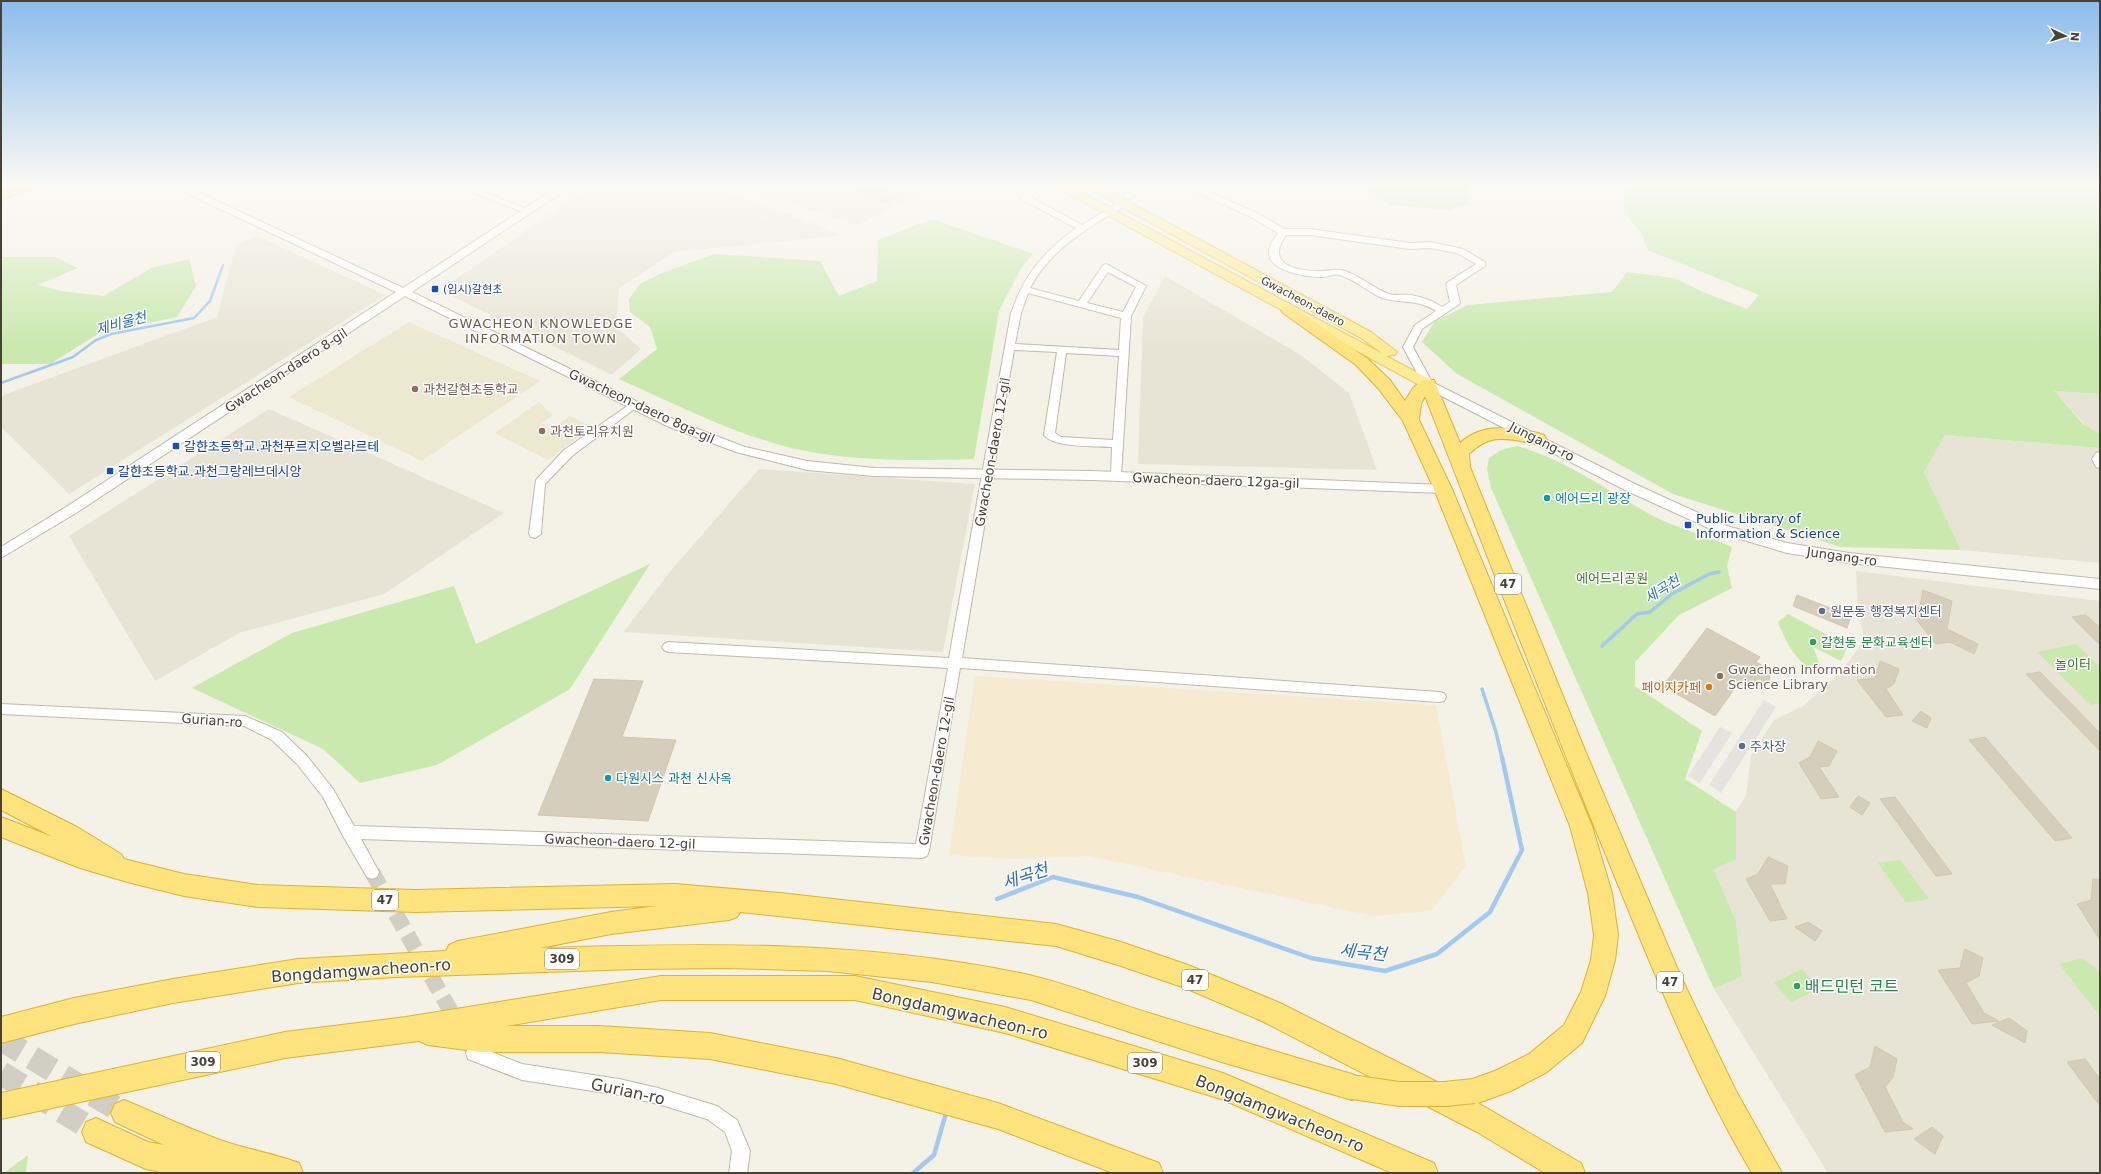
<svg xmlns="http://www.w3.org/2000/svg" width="2101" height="1174" viewBox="0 0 2101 1174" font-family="'DejaVu Sans','Noto Sans KR',sans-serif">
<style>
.residential{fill:#e8e4d5}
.commercial{fill:#f6ead1}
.education{fill:#ede8d0}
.green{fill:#c9e9af}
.parking{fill:#e5e3df}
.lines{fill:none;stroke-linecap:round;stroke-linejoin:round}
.stream-far2{stroke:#a2c9f2;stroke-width:2.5}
.stream-far1{stroke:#a2c9f2;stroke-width:3.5}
.stream{stroke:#a2c9f2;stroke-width:4.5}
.building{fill:#d6cebc;stroke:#d1c7af}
.minor-tunnel{stroke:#d1cec4;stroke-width:16;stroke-dasharray:16 8;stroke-linecap:butt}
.trunk-tunnel{stroke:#d1cec4;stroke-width:24;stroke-dasharray:24 12;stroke-linecap:butt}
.minor-casing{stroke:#c0baa9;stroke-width:2}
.tertiary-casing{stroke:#c0baa9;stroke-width:2}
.primary-casing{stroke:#e6cb62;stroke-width:2}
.trunk-casing{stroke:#e1b234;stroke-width:2}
.motorway-casing{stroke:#e1b234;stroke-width:2}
.minor{fill:#fff;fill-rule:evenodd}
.tertiary{fill:#fff;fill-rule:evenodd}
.primary{fill:#ffeb95;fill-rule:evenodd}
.trunk{fill:#ffe37e;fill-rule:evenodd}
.motorway{fill:#ffdb67;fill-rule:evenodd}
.trunk-bridge-casing{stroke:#e1b234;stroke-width:26;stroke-linecap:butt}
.trunk-bridge{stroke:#ffe37e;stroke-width:24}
.transit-dot{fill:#1a4fb4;stroke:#fff;stroke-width:1.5}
.education-dot{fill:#8d6e63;stroke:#fff;stroke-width:1.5}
.culture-dot{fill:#0f9aa8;stroke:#fff;stroke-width:1.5}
.service-dot{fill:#5c6f8a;stroke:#fff;stroke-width:1.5}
.leisure-dot{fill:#2e9e5b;stroke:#fff;stroke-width:1.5}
.food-dot{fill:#e8710a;stroke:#fff;stroke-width:1.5}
.labels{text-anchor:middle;stroke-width:3;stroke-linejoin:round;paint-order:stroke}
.far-transit-label{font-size:11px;fill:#164399;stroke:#fff;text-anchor:start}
.far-street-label{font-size:11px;fill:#474236;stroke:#fff}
.shield{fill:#fff;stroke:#7e7b72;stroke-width:1}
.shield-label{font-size:12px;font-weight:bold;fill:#474236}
.far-quarter-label{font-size:13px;letter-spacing:1px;fill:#6a614d;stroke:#fff}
.street-label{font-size:13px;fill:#474236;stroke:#fff}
.education-label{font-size:13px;fill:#785e54;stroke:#fff;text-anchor:start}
.transit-label{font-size:13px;fill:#164399;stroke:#fff;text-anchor:start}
.culture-label{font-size:13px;fill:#0d838f;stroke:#fff;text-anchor:start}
.park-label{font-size:13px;fill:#3f7a27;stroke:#fff}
.service-label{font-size:13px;fill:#4e5e75;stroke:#fff;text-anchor:start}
.leisure-label{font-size:13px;fill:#27864d;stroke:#fff;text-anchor:start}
.food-label{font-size:13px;fill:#c56008;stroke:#fff;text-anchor:end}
.water-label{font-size:14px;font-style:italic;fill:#2c6eb6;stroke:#fff}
.near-street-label{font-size:16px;fill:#474236;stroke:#fff}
.near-leisure-label{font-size:16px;fill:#27864d;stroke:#fff;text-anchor:start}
.near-water-label{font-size:17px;font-style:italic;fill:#2c6eb6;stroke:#fff}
</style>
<rect width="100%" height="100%" fill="#f4f1e7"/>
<!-- residential -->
<g class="residential">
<polygon points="594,184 706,184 843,235 674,252 619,288 616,327 641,349 612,375 440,290"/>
<polygon points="734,184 934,184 926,192 857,225"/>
<polygon points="258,236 385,295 69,494 1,427 1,396 217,317 236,245"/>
<polygon points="1165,276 1301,355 1349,393 1377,470 1138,464 1143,318"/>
<polygon points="2054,391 2100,394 2100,434 2084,424"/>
<polygon points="269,409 504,513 384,594 239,633 155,681 69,536"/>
<polygon points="1945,435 2100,448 2100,563 1961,550 1924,472"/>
<polygon points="759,469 975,484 943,652 623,632 674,567"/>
<polygon points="1856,571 2100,601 2100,1173 1828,1173 1714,989 1742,975 1736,921 1714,870 1736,859 1736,812 1746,795 1751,756 1774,720 1803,706 1841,672 1865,639 1858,614"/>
</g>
<!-- commercial -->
<polygon class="commercial" points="975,676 1436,705 1466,866 1431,911 1374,916 1088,856 1011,859 949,855"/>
<!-- education -->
<g class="education">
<polygon points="409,322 540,381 422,461 289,397"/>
<polygon points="539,402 553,415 541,423 552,429 570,416 592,427 548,460 495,433"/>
</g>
<!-- green -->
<g class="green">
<polygon points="1367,184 1466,184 1470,204 1449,210 1389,205 1357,186"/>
<polygon points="1631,184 2100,184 2100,394 2054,391 2083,424 2100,434 2100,448 1945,435 1924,472 1961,550 1841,547 1673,494 1457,374 1422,342 1435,321 1468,305 1612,292 1627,272 1674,278 1703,292 1747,309 1759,295 1648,250 1640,231 1624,213 1625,193"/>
<path d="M932 219 1033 254 1020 270 999 311 974 459C909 461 839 462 776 444 722 428 670 402 619 379L657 349 650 327 630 312 629 299 640 284 662 273 715 254 820 261 839 296 877 281 878 240Z"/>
<polygon points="1,257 55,257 78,268 38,285 61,291 104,296 151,268 189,259 196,286 177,317 98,334 50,364 1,364"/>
<path d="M1517 446C1567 460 1610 493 1655 517 1680 529 1707 536 1732 547L1727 566 1732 588 1679 615 1635 662V686L1702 731 1685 779 1736 812V859L1714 870 1736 921 1742 976 1714 989 1491 488 1487 469 1489 458 1501 450Z"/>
<polygon points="650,564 570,689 437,765 360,783 323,749 192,688 292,633 454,586 476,644"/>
<path d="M1788 614 1848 646 1841 661 1813 647 1821 667 1815 672C1794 659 1787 644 1778 622Z"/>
<polygon points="2076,644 2100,667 2100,703 2091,705 2037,652"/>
<polygon points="1900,860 1929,899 1906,903 1878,863"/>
<polygon points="2082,958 2100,972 2100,1016 2059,964"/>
<polygon points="1802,969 1819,989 1791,1002 1774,983"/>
<polygon points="28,1155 26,1173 4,1173"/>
</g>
<!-- parking -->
<g class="parking">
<polygon points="1764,700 1776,707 1721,793 1709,785"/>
<polygon points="1720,727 1732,733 1700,783 1688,776"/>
</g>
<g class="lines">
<!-- stream-far2 -->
<polyline class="stream-far2" points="1,383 73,357 96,340 111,334 194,318 210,301 223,265"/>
<!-- stream-far1 -->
<g class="stream-far1">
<polyline points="1602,646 1637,614 1650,612 1672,594 1709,574 1719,572"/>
<polyline points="1482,689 1496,732 1502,758"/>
</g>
<!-- stream -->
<g class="stream">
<polyline points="997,899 1053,877 1138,897 1311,958 1385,971 1437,954 1490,912 1522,850 1502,757"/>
<polyline points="913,1173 934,1155 946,1113"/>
</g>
</g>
<!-- building -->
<g class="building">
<polygon points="867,184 899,184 887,192 898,196 889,203 857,191"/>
<polygon points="1923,590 1952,601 1947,629 1978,644 1974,654 1950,642 1936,644 1910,612 1920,606"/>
<polygon points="1797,595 1851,616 1847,628 1793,606"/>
<polygon points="2086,615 2100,628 2100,645 2072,617"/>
<polygon points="1707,628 1760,657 1756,662 1771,670 1769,682 1762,687 1753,687 1738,684 1715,716 1663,686"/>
<polygon points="1880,661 1899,669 1894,684 1886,689 1903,715 1886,717 1857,680 1875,678"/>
<polygon points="2040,672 2100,733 2100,751 2026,674"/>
<polygon points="594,679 643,681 622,737 676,740 648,821 538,815"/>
<polygon points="1921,711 1931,718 1927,728 1912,721"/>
<polygon points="1985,737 2072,838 2055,841 1969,740"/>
<polygon points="1818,741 1837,751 1829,766 1819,767 1839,797 1821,799 1799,763 1810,757"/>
<polygon points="1858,796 1870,803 1862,815 1850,807"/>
<polygon points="1895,797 1952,874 1936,876 1880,799"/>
<polygon points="1768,857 1788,866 1785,884 1770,884 1787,919 1770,921 1746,879 1758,874"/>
<polygon points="2093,879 2100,880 2100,940 2077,904 2091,900"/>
<polygon points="1808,922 1822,931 1815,941 1795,927"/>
<polygon points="1965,949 1983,958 1979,976 1966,983 1984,1013 1999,1021 1972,1024 1938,970 1960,968"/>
<polygon points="2009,1018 2027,1031 2025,1043 1992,1025"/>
<polygon points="1875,1046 1897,1059 1893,1077 1885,1087 1903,1122 1913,1129 1885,1132 1855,1075 1870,1067"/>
<polygon points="2085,1059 2100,1079 2100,1106 2067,1062"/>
<polygon points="1932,1127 1943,1136 1935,1154 1914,1139"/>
</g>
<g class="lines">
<!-- minor-tunnel -->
<polyline class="minor-tunnel" points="372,872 458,1024"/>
<!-- trunk-tunnel -->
<g class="trunk-tunnel">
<polyline points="1,1039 124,1113"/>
<polyline points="1,1073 96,1132"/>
</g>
<!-- minor casing -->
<g class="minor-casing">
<g id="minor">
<polygon points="451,184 463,184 532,211 525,213"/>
<path d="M1040 184H1050L1030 197 1082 225 1119 202 1126 204C1119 212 1106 216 1098 222 1071 239 1045 259 1030 288L1079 301 1103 265 1106 264 1146 286 1131 316 1121 476 1116 480 1111 476 1112 447C1097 446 1053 448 1044 435L1057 352 1014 350 962 658 1439 692 1444 693 1446 697 1444 701 1439 702 960 668 929 851 927 856 922 858 361 839 379 872 377 877 372 879 367 877 343 836 323 797 297 764 272 740 244 726 1 714V704L245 716 282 732 307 756 333 789 354 826 916 844 948 668 668 652 664 650 662 647 664 644 668 642 949 658 1011 313C1026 272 1041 255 1076 228L1021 199V195ZM1108 272 1136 287 1123 312 1087 303ZM1028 293 1121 318 1119 350 1015 344 1021 313ZM1066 353 1119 356 1113 440 1061 437 1055 433Z"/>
<polygon points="1139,184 1149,184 1130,198 1124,198 1124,194"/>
<path d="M1178 184H1190L1257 213 1285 229H1310L1410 243 1430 242 1463 249 1485 262V266L1456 285 1460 303 1458 305 1422 329 1413 347 1433 384 1432 386H1424L1403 347 1415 325 1436 311C1414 297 1400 305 1380 297 1367 291 1355 280 1340 275 1334 273 1328 277 1322 277 1308 277 1268 272 1269 252 1269 244 1274 239 1278 233L1251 217ZM1286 235H1310L1410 249 1430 248 1457 253 1476 264 1448 282 1446 284 1450 302 1442 307C1433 301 1422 297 1411 295 1404 294 1396 296 1389 294 1374 289 1361 276 1345 271 1336 268 1330 271 1321 271 1296 271 1265 265 1286 235Z"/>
<polygon points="633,402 637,403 638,405 637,407 572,456 545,484 541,534 535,538 531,537 529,534 536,480 564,450"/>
<polygon points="2100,452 2100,468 2096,467 2092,459 2096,453"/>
<polygon points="474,1045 522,1064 619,1079 658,1088 717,1106 737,1120 750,1151 747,1173 729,1173 732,1151 725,1132 707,1119 658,1104 619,1095 522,1080 468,1059 466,1053 468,1047"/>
</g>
</g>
<!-- tertiary casing -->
<g class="tertiary-casing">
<g id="tertiary">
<polygon points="167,184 181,184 403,288 562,184 574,184 412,292 677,421 745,447 807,461 874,468 1092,471 1443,485 1448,486 1449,489 1448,492 1443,493 1092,480 874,476 807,470 736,452 669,427 405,296 76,513 1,558 1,547 66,507 396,292"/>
<polygon points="1428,380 1635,484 1727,526 1787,543 1849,553 2100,579 2100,589 1849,563 1787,553 1717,532 1625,490 1424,387 1422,384 1424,381"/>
</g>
</g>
<!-- primary casing -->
<g class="primary-casing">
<polygon id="primary" points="1050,184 1066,184 1383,354 1361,338 1080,184 1096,184 1371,332 1397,352 1395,355 1386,356 1433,381 1436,384 1433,387 1423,387"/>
</g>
<!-- trunk casing -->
<g class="trunk-casing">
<g id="trunk">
<path d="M1288 306 1293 307 1368 359 1390 380 1405 401 1413 388 1422 380H1434L1460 443C1483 422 1511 428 1538 433L1544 435 1546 439 1544 443C1537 445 1532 443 1526 442 1501 437 1488 436 1469 454L1470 467 1584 748 1681 977 1736 1091 1782 1173H1752C1694 1075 1653 970 1610 865 1546 710 1486 552 1425 396L1421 404 1419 420 1452 489 1592 826 1612 893 1618 935 1615 960 1605 996 1582 1043 1547 1072 1511 1091 1478 1103 1581 1163 1585 1173H1545L1477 1132 1262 1021 1185 988 1121 966 1056 946 740 912 737 917 729 920 611 934 540 948C705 943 867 940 1029 975 1068 984 1110 1001 1149 1013 1216 1034 1284 1054 1352 1074L1361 1078 1365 1087 1361 1096 1352 1100 1225 1063 1031 1000 932 982 828 971 726 968 636 969 397 977 298 983 173 1003 74 1024 1 1043V1017L74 998 173 979 298 959 446 951 449 945 458 941 611 912 657 906 416 912 258 907 184 896 131 883 80 868 1 837V817L53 837 1 810V789L77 827 121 854 124 859 184 874 258 885 416 890 675 884 780 893 1056 924 1121 942 1188 965 1280 1003 1463 1095 1461 1091 1465 1082 1497 1070 1529 1054 1564 1025 1581 992 1591 960 1594 935 1588 893 1570 826 1434 489 1403 421 1378 388 1356 365 1283 313 1281 310 1283 307Z"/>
<polygon points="661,976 855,976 1005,1007 1223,1073 1434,1163 1438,1173 1392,1173 1221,1099 1005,1033 855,1000 661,1000 506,1026 599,1026 710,1033 836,1058 998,1103 1159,1163 1163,1173 1113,1173 998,1129 836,1084 710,1059 599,1052 482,1052 428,1045 419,1041 285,1058 1,1119 1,1093 285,1032 406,1017"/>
<path d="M124 1100C158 1114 191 1130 226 1142 250 1150 276 1154 299 1163L303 1173H165L146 1169 86 1142 82 1132 86 1122 96 1118 148 1142 164 1145 115 1122 111 1113 115 1104Z"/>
</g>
</g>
<!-- motorway casing -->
<g class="motorway-casing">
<polygon id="motorway" points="18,184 39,184 37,187 1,200 1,191"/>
</g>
<!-- minor -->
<use href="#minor" class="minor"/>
<!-- tertiary -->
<use href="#tertiary" class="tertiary"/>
<!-- primary -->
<use href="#primary" class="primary"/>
<!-- trunk -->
<use href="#trunk" class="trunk"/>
<!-- motorway -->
<use href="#motorway" class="motorway"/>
<!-- trunk-bridge casing -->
<g class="trunk-bridge-casing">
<polyline id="trunk-bridge" points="1352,1087 1399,1094 1445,1094 1474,1091"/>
</g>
<!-- trunk-bridge -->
<use href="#trunk-bridge" class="trunk-bridge"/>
</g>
<!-- sky -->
<linearGradient id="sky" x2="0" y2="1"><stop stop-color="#8cbcec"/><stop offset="0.53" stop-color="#faf9f4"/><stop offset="1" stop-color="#faf9f4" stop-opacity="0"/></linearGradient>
<rect width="2101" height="349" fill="url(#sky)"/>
<!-- markers -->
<g class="transit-dot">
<rect x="431" y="285" width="8" height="8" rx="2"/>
<rect x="172" y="442" width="8" height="8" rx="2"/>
<rect x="106" y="467" width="8" height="8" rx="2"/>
<rect x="1684" y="521" width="8" height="8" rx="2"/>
</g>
<g class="education-dot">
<circle cx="415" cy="389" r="4"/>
<circle cx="542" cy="431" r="4"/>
<circle cx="1720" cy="676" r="4"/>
</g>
<g class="culture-dot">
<circle cx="1547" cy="498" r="4"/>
<circle cx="608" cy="778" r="4"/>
</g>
<g class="service-dot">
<circle cx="1822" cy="611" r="4"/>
<circle cx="1742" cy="746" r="4"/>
</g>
<g class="leisure-dot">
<circle cx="1813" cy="642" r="4"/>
<circle cx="1797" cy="986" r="4"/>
</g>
<circle class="food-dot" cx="1709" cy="687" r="4"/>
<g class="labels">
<!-- far-transit labels -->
<g class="far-transit-label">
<text x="443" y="293">(임시)갈현초</text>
</g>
<!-- far-street labels -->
<g class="far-street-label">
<text transform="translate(1303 301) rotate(28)" y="4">Gwacheon-daero</text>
</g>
<!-- shield labels -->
<g class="shield">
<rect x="1495" y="574" width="26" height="20" rx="3"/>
<rect x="372" y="890" width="26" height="20" rx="3"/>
<rect x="545" y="949" width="34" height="20" rx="3"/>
<rect x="1182" y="970" width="26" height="20" rx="3"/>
<rect x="1657" y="972" width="26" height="20" rx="3"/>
<rect x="186" y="1052" width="34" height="20" rx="3"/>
<rect x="1128" y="1053" width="34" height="20" rx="3"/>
</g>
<g class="shield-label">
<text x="1508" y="588">47</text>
<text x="385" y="904">47</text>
<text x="562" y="963">309</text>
<text x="1195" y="984">47</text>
<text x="1670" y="986">47</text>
<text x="203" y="1066">309</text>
<text x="1145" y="1067">309</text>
</g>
<!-- far-quarter labels -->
<g class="far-quarter-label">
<text x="541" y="328">GWACHEON KNOWLEDGE<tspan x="541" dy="15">INFORMATION TOWN</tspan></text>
</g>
<!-- street labels -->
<g class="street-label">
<text transform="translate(286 370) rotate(-33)" y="5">Gwacheon-daero 8-gil</text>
<text transform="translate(642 406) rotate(25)" y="5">Gwacheon-daero 8ga-gil</text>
<text transform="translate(1542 441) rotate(27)" y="5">Jungang-ro</text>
<text transform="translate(992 452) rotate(-80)" y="5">Gwacheon-daero 12-gil</text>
<text transform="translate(1216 480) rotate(2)" y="5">Gwacheon-daero 12ga-gil</text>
<text transform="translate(1842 556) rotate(8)" y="5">Jungang-ro</text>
<text transform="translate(212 720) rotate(4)" y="5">Gurian-ro</text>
<text transform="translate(936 771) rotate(-80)" y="5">Gwacheon-daero 12-gil</text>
<text transform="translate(620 841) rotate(2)" y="5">Gwacheon-daero 12-gil</text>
</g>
<!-- education labels -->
<g class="education-label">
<text x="423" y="394">과천갈현초등학교</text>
<text x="550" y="436">과천토리유치원</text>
<text x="1728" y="674">Gwacheon Information<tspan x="1728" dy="15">Science Library</tspan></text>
</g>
<!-- transit labels -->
<g class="transit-label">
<text x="184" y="451">갈햔초등학교.과천푸르지오벨라르테</text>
<text x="118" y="476">갈햔초등학교.과천그랑레브데시앙</text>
<text x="1696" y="523">Public Library of<tspan x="1696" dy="15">Information &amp; Science</tspan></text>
</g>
<!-- culture labels -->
<g class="culture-label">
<text x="1555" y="503">에어드리 광장</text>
<text x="616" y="783">다원시스 과천 신사옥</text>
</g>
<!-- park labels -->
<g class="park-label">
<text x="1612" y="583">에어드리공원</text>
<text x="2073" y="669">놀이터</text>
</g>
<!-- service labels -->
<g class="service-label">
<text x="1830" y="616">원문동 행정복지센터</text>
<text x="1750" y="751">주차장</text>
</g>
<!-- leisure labels -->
<g class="leisure-label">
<text x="1821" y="647">갈현동 문화교육센터</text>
</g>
<!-- food labels -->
<g class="food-label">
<text x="1701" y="692">페이지카페</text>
</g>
<!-- water labels -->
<g class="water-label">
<text transform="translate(121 323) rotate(-15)" y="5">제비울천</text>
<text transform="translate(1662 589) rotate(-32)" y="5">세곡천</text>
</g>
<!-- near-street labels -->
<g class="near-street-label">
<text transform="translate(361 970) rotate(-4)" y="6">Bongdamgwacheon-ro</text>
<text transform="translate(960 1013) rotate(13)" y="6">Bongdamgwacheon-ro</text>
<text transform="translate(628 1091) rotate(12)" y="6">Gurian-ro</text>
<text transform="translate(1280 1113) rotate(22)" y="6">Bongdamgwacheon-ro</text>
</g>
<!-- near-leisure labels -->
<g class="near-leisure-label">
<text x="1805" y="992">배드민턴 코트</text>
</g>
<!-- near-water labels -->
<g class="near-water-label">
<text transform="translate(1025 876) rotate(-18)" y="6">세곡천</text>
<text transform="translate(1363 952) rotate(6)" y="6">세곡천</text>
</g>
</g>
<!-- border -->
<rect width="2101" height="1174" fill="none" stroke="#474236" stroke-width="4"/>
<!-- north arrow -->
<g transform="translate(2065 36) rotate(94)" stroke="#ffffff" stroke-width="3" paint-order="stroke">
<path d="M0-3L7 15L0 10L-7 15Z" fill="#474236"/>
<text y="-6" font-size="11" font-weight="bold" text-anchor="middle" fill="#474236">N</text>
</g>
</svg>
